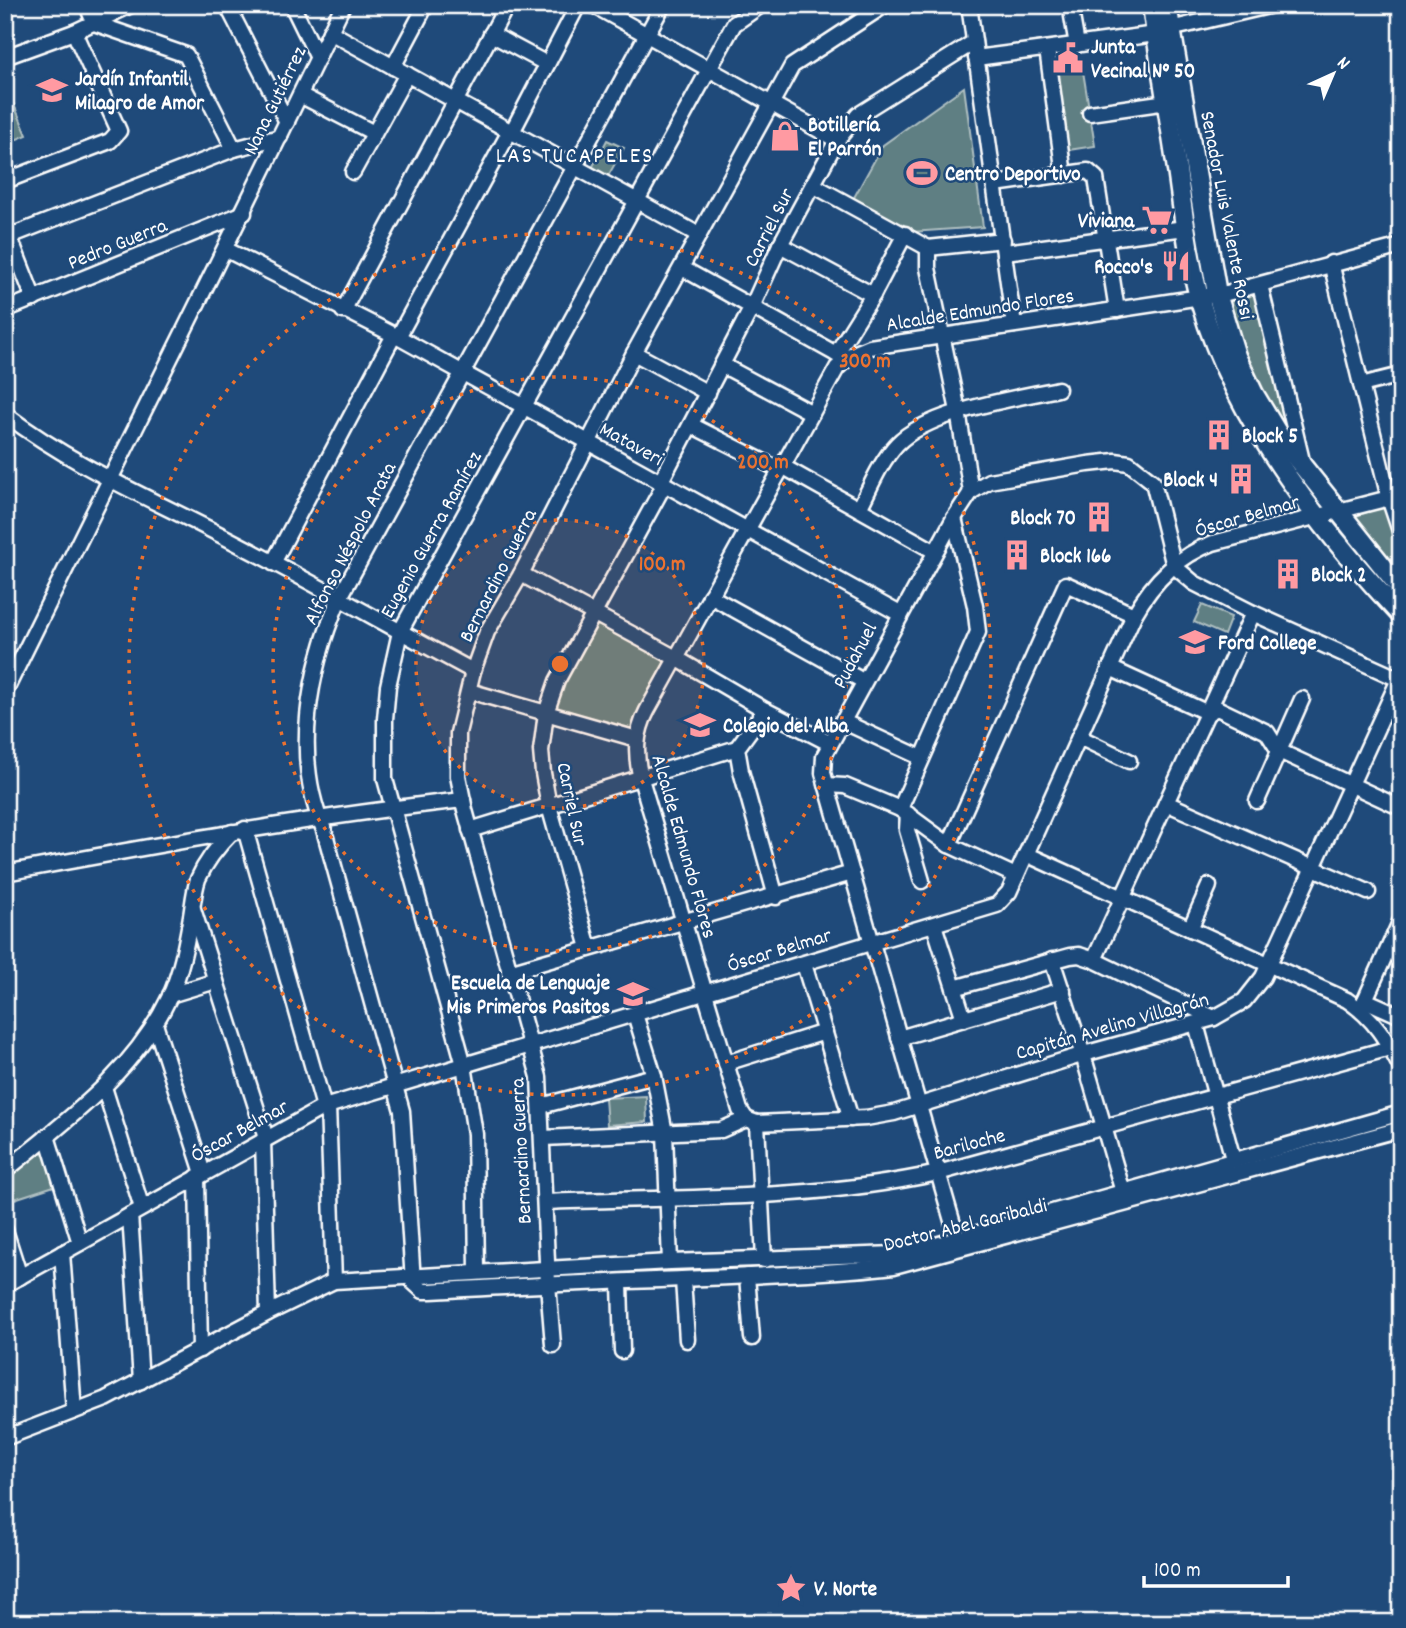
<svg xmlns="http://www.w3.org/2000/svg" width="1406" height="1628" viewBox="0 0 1406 1628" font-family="Dekko,sans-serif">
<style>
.green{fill:#5f7f83;stroke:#afbfc1;stroke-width:2}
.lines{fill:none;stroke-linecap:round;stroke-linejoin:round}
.minor-casing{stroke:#fff;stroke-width:19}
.major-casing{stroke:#fff;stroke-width:23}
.minor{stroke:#1f4a7a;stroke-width:14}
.major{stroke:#1f4a7a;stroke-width:18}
.ring{fill:none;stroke:#eb7230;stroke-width:3.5;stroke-dasharray:3.5 7}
.labels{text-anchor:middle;stroke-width:5;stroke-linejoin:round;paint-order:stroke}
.poi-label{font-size:21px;font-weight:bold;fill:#fff;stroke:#1f4a7a;text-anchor:start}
.street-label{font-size:21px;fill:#fff;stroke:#1f4a7a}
.neighbourhood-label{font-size:23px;letter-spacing:2px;fill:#fff;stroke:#1f4a7a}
.centre{fill:#eb7230;stroke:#1f4a7a;stroke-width:3.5}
.ring-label{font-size:21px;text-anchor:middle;font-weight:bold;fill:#eb7230;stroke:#1f4a7a;stroke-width:5;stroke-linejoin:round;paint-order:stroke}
</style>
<rect width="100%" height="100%" fill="#1f4a7a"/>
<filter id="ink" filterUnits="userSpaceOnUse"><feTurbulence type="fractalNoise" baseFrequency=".0143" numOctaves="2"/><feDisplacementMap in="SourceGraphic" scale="14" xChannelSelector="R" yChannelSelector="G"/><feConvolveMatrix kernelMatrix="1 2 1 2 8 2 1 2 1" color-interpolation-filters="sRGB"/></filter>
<g filter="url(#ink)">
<!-- green -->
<g class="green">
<polygon points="1082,65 1095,146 1062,151 1052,70"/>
<polygon points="964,87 983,227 911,232 852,201 883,145"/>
<polygon points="8,91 27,135 5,144 5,92"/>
<polygon points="607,140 624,148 608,176 592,168"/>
<polygon points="1258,293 1296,444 1272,411 1253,374 1228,302"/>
<polygon points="1385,506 1401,539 1401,582 1350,518"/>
<polygon points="1202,605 1231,617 1224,635 1194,622"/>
<polygon points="597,623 663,658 664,663 639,708 633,726 626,733 552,708 590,626"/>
<polygon points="646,1096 647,1122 607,1125 605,1098"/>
<polygon points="36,1149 45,1150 57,1185 5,1202 5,1178"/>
</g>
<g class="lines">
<!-- minor casing -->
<g class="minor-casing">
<g id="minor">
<polyline points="87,5 94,23"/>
<polyline points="227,5 287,122"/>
<polyline points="292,5 318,58"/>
<polyline points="593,5 837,140"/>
<path d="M663 5 339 599C309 670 292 757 324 830L402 1111 413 1282 423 1291H431C537 1284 644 1281 750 1276 798 1273 846 1272 894 1266L1401 1129"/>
<polyline points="969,5 1014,325"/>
<polyline points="1070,5 1077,45"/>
<polyline points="94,23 186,55 234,149"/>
<polyline points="1170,29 1273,5"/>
<polyline points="330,32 699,235"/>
<polyline points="491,34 547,64"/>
<polyline points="1047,49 1064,175"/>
<polyline points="5,57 74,32 131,5"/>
<polyline points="976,58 1156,34"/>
<polyline points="393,67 426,5"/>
<polyline points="300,95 374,133"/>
<polyline points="1090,113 1167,102"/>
<polyline points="512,132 578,5"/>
<polyline points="353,172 407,74"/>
<polyline points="5,181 110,141 119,131 74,32"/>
<polyline points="995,184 1088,171 1096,178 1117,310"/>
<polyline points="813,185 928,248 1003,240"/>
<polyline points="5,225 34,299"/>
<polyline points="5,238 234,149 280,137"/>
<polyline points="780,245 873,295"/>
<polyline points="928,248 928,268 958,411 971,492"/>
<polyline points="225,249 398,337 900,614"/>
<polyline points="1005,252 1185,228"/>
<polyline points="1331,263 1389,498 1401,534"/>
<polyline points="682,268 845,359"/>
<polyline points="1260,285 1303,465"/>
<polyline points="5,310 244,213"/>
<polyline points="343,311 507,5"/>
<polyline points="398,337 510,131"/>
<polyline points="634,353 708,393"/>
<polyline points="836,354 873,295 905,234"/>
<polyline points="722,365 812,413"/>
<polyline points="1361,385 1401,375"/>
<path d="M5 414C68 462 140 494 209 529 298 574 385 624 473 671"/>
<polyline points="691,425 780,470"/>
<polyline points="782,466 934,551"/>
<polyline points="660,483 752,307 780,245 837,140 858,115 974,42"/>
<path d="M859 509C870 488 880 462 897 444 929 411 1013 399 1058 389"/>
<polyline points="273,563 394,335"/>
<polyline points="1174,566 1194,583 1253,613 1401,680"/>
<polyline points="521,574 676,658 765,710 829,743"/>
<polyline points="710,596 863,681"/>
<polyline points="1110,668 1208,713 1217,708 1267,732 1279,751 1401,808"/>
<polyline points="469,691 637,739"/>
<path d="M5 692C117 463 233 236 343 5"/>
<polyline points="765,710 737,748 741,771 776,897"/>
<polyline points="842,721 922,758"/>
<polyline points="1079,737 1129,761"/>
<polyline points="826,785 845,786 900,809 949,845 1016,876"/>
<polyline points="1257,801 1302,699"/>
<polyline points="1166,803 1368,892"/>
<polyline points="900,809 978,632 975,606 954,518"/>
<polyline points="908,814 907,830 922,881"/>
<polyline points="245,829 324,1107"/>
<polyline points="470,830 737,748"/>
<polyline points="949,845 1066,584 1134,615"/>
<path d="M1026 854 1347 1000C1375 1019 1386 1039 1401 1068"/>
<path d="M5 873C157 845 309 817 463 800"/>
<polyline points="193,909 266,1138"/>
<polyline points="934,925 964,1019"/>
<polyline points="1190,929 1209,886"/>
<polyline points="589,948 549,806 543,773 541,751 546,713 557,681 664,485"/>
<polyline points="1052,960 1083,1055 1123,1192"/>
<polyline points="1094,960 1253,613"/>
<polyline points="804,964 851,1119"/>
<polyline points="509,972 852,873"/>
<polyline points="954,988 1070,956 1079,955 1094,960 1214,1018"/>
<polyline points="170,995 216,981"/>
<polyline points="1365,1000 1401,1016"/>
<polyline points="1361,1009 1401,920"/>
<polyline points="635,1014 654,1076 665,1133 670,1262"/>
<polyline points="155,1024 203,1173"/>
<polyline points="1196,1024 1233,1159"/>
<polyline points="899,1038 1063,990"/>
<polyline points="726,1063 825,1032"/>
<polyline points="104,1087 142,1208"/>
<polyline points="328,1106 334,1281"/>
<polyline points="541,1106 654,1076"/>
<path d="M746 1119 740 1110 641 779C635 754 635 734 647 711L837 368 851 355 870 347 1227 293 1401 246"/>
<polyline points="757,1123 764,1260"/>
<polyline points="47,1136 80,1243"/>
<polyline points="543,1138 721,1130 746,1119 757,1123 866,1118 894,1113 1091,1052 1214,1018 1244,1001 1263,977 1401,675"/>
<polyline points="263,1140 268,1313"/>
<path d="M5 1171C67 1120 134 1072 169 998 181 973 186 944 191 916 193 904 194 891 198 879 206 861 218 846 232 832"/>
<polyline points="197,1177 200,1350"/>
<path d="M545 1202C676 1197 810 1201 938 1173L1390 1048"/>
<polyline points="130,1215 141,1381"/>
<polyline points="5,1230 20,1277"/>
<polyline points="957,1238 823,773 824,756 954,518 971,492 989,481 1088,464 1115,461 1129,463 1153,482 1174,566"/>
<polyline points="62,1253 74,1411"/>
<polyline points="477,1271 475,1134 464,1065 385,779 385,719 388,686 400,632 734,24 761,5"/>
<polyline points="747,1276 752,1338"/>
<polyline points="683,1280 687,1340"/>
<polyline points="620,1283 622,1351"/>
<path d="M5 1285 324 1107 997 905 1009 892 1134 615C1152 583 1178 556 1213 543L1401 495"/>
<polyline points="553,1345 548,1284 539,1077 465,810 458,776 458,733 473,671 487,632 521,574 634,353 792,66 885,5"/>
<polyline points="5,1438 106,1399 268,1313 334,1281 670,1262 896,1254 929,1247 1401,1113"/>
</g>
</g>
<!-- major casing -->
<g class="major-casing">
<g id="major">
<path d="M1152 5C1159 58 1168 110 1176 163 1183 210 1188 259 1201 304 1235 420 1320 529 1401 615"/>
<polyline points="1167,5 1217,294 1236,356 1254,394 1281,439 1401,589"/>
</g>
</g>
<!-- minor -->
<use href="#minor" class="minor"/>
<!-- major -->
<use href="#major" class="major"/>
</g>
</g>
<!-- distance rings -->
<circle cx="560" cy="664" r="144" fill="#eb7230" fill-opacity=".12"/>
<g class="ring">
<circle cx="560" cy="664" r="144"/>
<circle cx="560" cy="664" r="287"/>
<circle cx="560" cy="664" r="431"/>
</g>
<!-- icons -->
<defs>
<g id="civic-bare" transform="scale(2.415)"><path d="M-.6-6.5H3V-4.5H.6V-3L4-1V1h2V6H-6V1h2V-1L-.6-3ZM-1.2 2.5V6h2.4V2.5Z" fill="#ff9aa2" stroke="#1f4a7a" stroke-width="2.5" paint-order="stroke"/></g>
<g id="school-bare" transform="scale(2.415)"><path d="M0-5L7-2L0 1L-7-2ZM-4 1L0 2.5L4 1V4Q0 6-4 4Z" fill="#ff9aa2" stroke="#1f4a7a" stroke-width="2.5" paint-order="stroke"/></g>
<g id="shop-bare" transform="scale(2.415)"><path d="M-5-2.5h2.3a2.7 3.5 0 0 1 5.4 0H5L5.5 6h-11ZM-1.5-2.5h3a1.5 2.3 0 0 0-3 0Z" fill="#ff9aa2" stroke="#1f4a7a" stroke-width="2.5" paint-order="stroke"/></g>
<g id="stadium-bare" transform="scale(2.415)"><path d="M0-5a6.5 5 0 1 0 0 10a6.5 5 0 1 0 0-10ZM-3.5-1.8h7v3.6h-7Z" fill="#ff9aa2" stroke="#1f4a7a" stroke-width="2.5" paint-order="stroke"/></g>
<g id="supermarket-bare" transform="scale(2.415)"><path d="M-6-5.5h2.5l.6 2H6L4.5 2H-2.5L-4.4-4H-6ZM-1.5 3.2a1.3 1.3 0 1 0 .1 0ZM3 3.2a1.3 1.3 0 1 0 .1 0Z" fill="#ff9aa2" stroke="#1f4a7a" stroke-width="2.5" paint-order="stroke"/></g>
<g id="restaurant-bare" transform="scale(2.415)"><path d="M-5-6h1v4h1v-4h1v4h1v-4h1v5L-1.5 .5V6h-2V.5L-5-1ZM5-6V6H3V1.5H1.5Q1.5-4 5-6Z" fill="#ff9aa2" stroke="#1f4a7a" stroke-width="2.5" paint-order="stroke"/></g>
<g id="building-bare" transform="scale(2.415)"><path d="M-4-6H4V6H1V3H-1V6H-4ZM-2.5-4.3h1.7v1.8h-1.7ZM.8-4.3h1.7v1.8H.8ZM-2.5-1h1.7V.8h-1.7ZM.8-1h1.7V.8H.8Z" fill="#ff9aa2" stroke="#1f4a7a" stroke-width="2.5" paint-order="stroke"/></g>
<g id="sight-bare" transform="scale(2.415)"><path d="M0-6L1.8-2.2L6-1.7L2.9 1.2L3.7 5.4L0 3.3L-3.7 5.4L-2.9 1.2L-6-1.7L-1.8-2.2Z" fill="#ff9aa2" stroke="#1f4a7a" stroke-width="2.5" paint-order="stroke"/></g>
</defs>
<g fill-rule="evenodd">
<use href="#civic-bare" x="1068" y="58"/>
<use href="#school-bare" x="52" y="90"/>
<use href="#shop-bare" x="785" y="136"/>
<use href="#stadium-bare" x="922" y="173"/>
<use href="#supermarket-bare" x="1157" y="220"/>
<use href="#restaurant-bare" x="1176" y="266"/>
<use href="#building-bare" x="1219" y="435"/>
<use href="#building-bare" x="1241" y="479"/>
<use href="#building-bare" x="1099" y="517"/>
<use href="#building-bare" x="1017" y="555"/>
<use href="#building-bare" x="1288" y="574"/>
<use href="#school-bare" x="1195" y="642"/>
<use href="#school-bare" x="700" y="725"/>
<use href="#school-bare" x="633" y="994"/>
<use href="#sight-bare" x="791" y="1588"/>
</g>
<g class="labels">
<!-- poi labels -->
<g class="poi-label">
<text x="1091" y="53">Junta<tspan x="1091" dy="24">Vecinal N° 50</tspan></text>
<text x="75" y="85">Jardín Infantil<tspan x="75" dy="24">Milagro de Amor</tspan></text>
<text x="808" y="131">Botillería<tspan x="808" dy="24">El Parrón</tspan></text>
<text x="945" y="180">Centro Deportivo</text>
<text x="1134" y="227" text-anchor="end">Viviana</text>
<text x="1153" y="273" text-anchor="end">Rocco's</text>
<text x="1242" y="442">Block 5</text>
<text x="1218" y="486" text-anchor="end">Block 4</text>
<text x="1076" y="524" text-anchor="end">Block 70</text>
<text x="1040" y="562">Block 166</text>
<text x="1311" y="581">Block 2</text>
<text x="1218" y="649">Ford College</text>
<text x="723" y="732">Colegio del Alba</text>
<text x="610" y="989" text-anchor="end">Escuela de Lenguaje<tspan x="610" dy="24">Mis Primeros Pasitos</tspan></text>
<text x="814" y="1595">V. Norte</text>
</g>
<!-- street labels -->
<g class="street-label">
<text transform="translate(274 100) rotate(-64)" y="7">Nana Gutiérrez</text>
<text transform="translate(1228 215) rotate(79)" y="7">Senador Luis Valente Rossi</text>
<text transform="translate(768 227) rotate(-63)" y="7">Carriel Sur</text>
<text transform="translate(117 243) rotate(-22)" y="7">Pedro Guerra</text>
<text transform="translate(980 309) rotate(-9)" y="7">Alcalde Edmundo Flores</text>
<text transform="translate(632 443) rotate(29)" y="7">Mataveri</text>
<text transform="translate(1247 515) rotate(-16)" y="7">Óscar Belmar</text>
<text transform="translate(430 534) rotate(-61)" y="7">Eugenio Guerra Ramírez</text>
<text transform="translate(349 543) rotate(-63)" y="7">Alfonso Néspolo Arata</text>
<text transform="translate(497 575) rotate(-63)" y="7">Bernardino Guerra</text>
<text transform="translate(854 655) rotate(-62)" y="7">Pudahuel</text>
<text transform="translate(573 804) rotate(78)" y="7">Carriel Sur</text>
<text transform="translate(685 846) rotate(74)" y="7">Alcalde Edmundo Flores</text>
<text transform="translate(779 949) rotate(-17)" y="7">Óscar Belmar</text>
<text transform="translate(1112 1025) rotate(-16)" y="7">Capitán Avelino Villagrán</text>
<text transform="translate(239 1130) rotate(-29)" y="7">Óscar Belmar</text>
<text transform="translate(969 1143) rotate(-15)" y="7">Bariloche</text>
<text transform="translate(520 1151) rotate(-93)" y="7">Bernardino Guerra</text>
<text transform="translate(965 1224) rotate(-14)" y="7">Doctor Abel Garibaldi</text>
</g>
<!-- neighbourhood labels -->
<g class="neighbourhood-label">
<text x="575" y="162">LAS TUCAPELES</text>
</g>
</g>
<circle cx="560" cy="664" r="10" class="centre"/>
<g class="ring-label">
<text x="865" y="367">300 m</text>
<text x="763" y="468">200 m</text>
<text x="662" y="570">100 m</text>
</g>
<!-- margin -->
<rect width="1406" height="1628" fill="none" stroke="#1f4a7a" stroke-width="28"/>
<rect x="14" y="14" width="1378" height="1600" fill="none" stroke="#fff" stroke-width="2.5" filter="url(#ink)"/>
<!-- north arrow -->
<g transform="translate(1333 74) rotate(44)" stroke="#1f4a7a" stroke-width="5" paint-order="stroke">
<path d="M0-5L12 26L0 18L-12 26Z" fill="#ffffff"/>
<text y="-10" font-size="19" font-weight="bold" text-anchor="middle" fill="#ffffff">N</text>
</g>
<!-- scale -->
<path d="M1144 1576v10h144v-10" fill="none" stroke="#ffffff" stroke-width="3.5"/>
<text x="1154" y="1576" font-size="21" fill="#ffffff" stroke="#1f4a7a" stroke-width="5" paint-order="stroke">100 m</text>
</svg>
